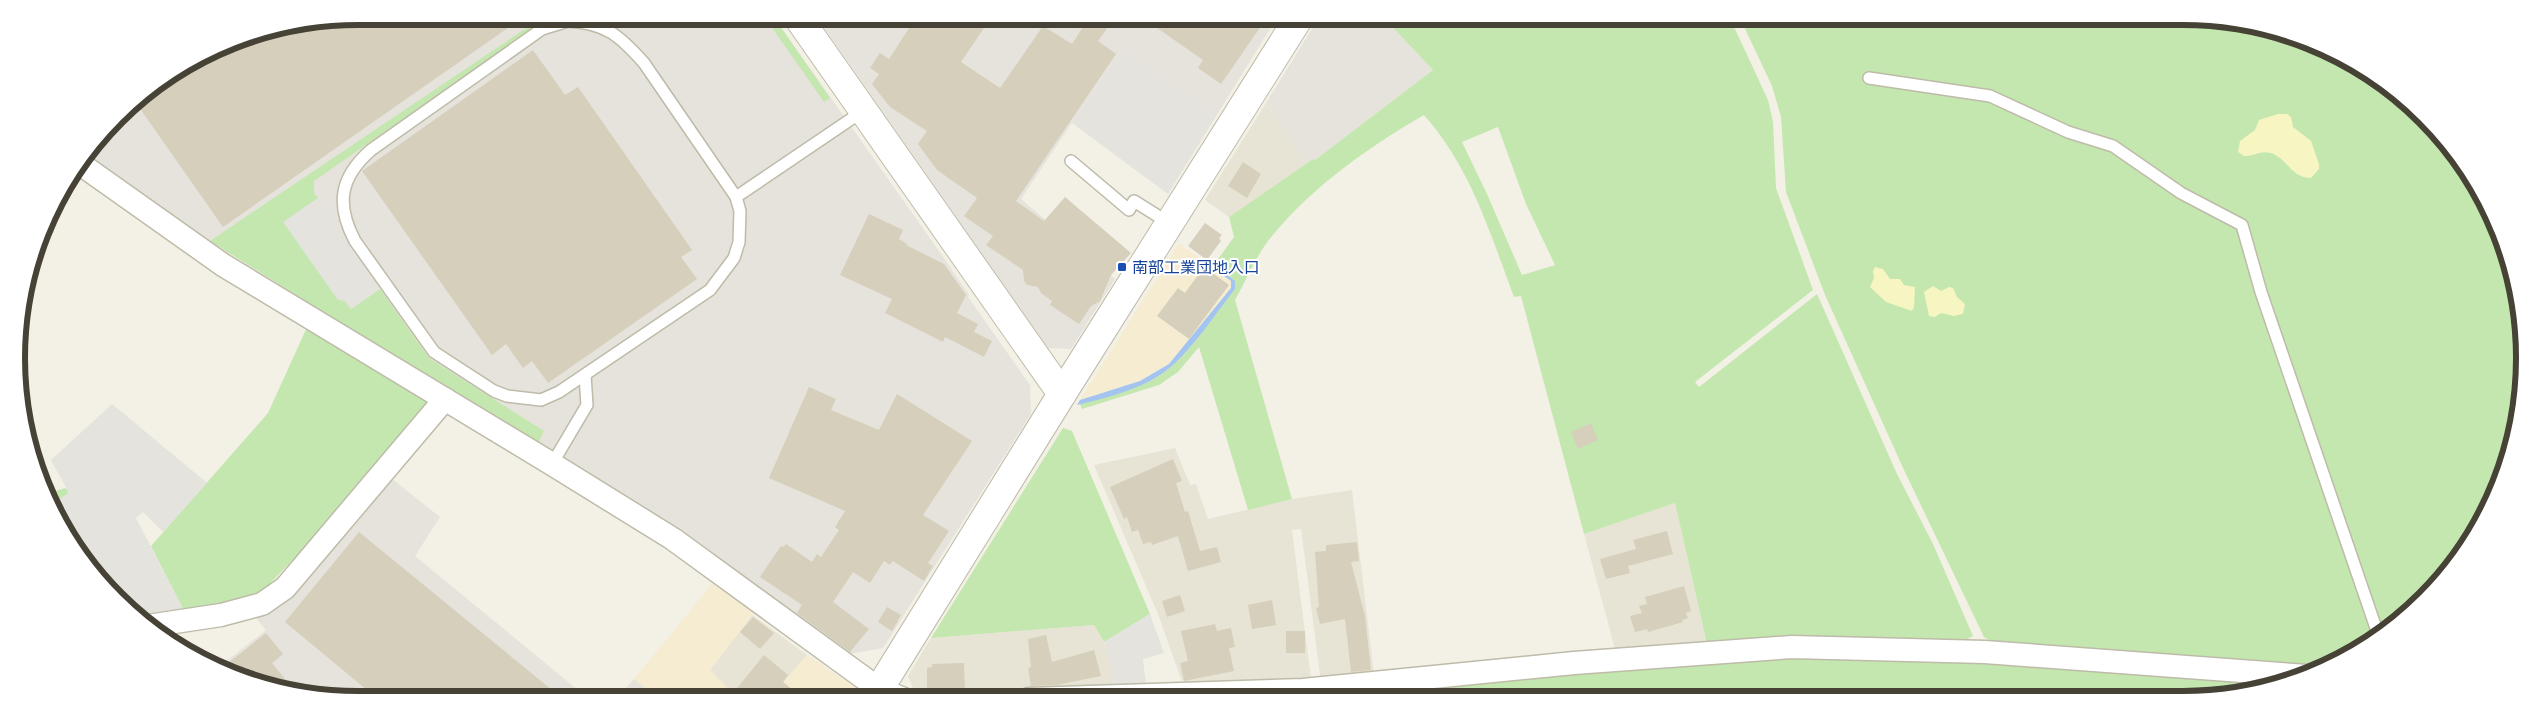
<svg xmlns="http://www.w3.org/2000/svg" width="2541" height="716" viewBox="0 0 2541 716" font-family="'DM Sans','Noto Sans JP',sans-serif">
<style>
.residential{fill:#e7e4d5}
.commercial{fill:#f5ecd2}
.industrial{fill:#e5e3db}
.green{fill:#c4e7af;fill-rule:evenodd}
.sand{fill:#f7f5c2}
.parking{fill:#e4e3de}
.water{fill:#a3c3f0}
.building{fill:#d5cfbc}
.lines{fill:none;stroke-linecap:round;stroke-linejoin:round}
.service-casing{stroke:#bebba9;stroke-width:14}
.minor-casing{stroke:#bebba9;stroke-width:25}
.tertiary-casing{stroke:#bebba9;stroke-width:30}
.service{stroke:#fff;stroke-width:11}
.minor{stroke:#fff;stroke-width:22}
.tertiary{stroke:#fff;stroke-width:28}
.transit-dot{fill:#1a4fb4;stroke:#fff;stroke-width:2}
.labels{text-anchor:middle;stroke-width:4;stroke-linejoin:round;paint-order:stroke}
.transit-label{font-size:16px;fill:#164399;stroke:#fff;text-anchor:start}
.rim{fill:none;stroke:#464236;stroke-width:6}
</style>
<rect width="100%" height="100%" fill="#f3f1e6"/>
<!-- residential -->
<g class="residential">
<polygon points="1266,103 1306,164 1229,217 1205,200"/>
<polygon points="1175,448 1190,485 1196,484 1208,519 1292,499 1352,490 1374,674 1325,678 1320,675 1301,529 1292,530 1311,679 1185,682 1181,679 1158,614 1094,465"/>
<polygon points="1675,503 1707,644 1615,649 1584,534"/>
<polygon points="752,615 807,655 769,699 738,699 710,670"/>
<polygon points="1094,625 1104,642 1110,662 1113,686 915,693 908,676 931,638"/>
</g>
<!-- commercial -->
<g class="commercial">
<polygon points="1179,243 1231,281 1231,288 1169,364 1140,381 1080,400"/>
<polygon points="712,584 754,613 710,670 738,699 659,699 634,679"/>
<polygon points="807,655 857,689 858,694 854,699 769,699"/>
</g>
<!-- industrial -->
<g class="industrial">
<polygon points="358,16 773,16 946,261 969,295 968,297 1030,385 1031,414 883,648 849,654 624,495 363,337 210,241 85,153 132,101 227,42 292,23"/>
<polygon points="816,16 1278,16 1215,118 1120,51 1021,199 1115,279 1071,349 1048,348"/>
<polygon points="1320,16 1382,16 1433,70 1315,160 1313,159 1306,164 1266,103"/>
<polygon points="392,479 440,517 415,556 589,699 358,700 292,693 220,666 266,630 255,617 270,612 285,599 356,524"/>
<polygon points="634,679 659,699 616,699"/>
</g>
<!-- green -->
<g class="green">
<polygon points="544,16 552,16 314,181 314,193 318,198 284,222 351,309 380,289 429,358 544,431 538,443 363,337 210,241"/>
<polygon points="764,16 773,16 830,98 824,102"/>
<path d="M1382 16H1729L1768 100 1773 122 1776 188 1813 290 1695 382 1699 387 1817 294 1897 474 1933 544 1973 636 1960 643 1707 644 1675 503 1584 534 1521 296 1514 297C1490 233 1471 168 1424 115 1370 146 1312 187 1272 236 1256 255 1247 279 1235 300L1292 499 1248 510 1199 347 1178 372 1159 385 1082 409 1080 404C1102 397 1126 392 1146 383 1182 368 1211 318 1235 289V281L1214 265 1234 237 1229 217 1313 159 1315 160 1433 70ZM1498 127 1526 204 1555 265 1522 275 1487 194 1462 142Z"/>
<polygon points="1739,16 2183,16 2249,23 2314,42 2373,74 2424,116 2467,168 2499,227 2518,291 2525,358 2518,424 2479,529 2409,615 2322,669 1996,644 1984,637 1904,470 1825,295 1786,192 1781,117 1772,86"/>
<polygon points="308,325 427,398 428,403 339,511 261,593 253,598 183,609 151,546 268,413"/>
<polygon points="1063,428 1072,431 1150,614 1104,642 1094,625 931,638"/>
<polygon points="66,488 69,494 53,502 48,493"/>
<polygon points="1827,655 2001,661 2283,682 2227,697 1266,698 1580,670"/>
</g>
<!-- sand -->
<g class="sand">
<path d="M2278 114H2287L2291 117 2293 127 2311 141 2319 164V169L2311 178C2291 178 2288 159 2271 153 2261 150 2254 156 2244 156L2238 152 2240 141 2255 130 2259 120Z"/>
<polygon points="1875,267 1883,269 1890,279 1900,279 1904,285 1915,287 1914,307 1912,311 1886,302 1870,287 1874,278 1873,271"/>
<polygon points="1933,286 1941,291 1949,287 1953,288 1957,297 1965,304 1963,314 1954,316 1941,313 1935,317 1929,316 1924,292"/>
</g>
<!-- parking -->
<g class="parking">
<polygon points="1120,51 1215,118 1168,194 1072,123"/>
<polygon points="318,198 380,289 351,309 346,301 338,300 283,222"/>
<polygon points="112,404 207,483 163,532 143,512 136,518 183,609 133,615 87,566 53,502 69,493 51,460"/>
<polygon points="1150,614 1164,653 1143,659 1146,685 1113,686 1110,662 1104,642"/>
</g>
<!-- water -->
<path class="water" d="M1214 265 1235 281V289C1216 313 1188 356 1163 373 1139 390 1105 398 1077 405L1080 400 1140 381 1169 364 1231 288V281L1213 268Z"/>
<!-- building -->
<g class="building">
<polygon points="358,16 525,16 223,227 134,100 227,42 292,23"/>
<polygon points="917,16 992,16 961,62 1000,88 1043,26 1072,44 1090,16 1116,16 1098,41 1116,54 1016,201 1044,221 1065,197 1131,253 1111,275 1100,301 1091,306 1079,324 1050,305 1052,301 1041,293 1038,287 1027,285 1024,281 1023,270 986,245 993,236 964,216 977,198 937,170 918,144 927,131 890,107 872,84 879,74 870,68 880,53 889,59"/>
<polygon points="1140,16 1268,16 1221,84 1198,68 1203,60"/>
<polygon points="533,50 565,95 578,87 692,250 681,257 697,279 548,383 532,361 523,368 506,344 492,355 362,171"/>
<polygon points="1243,162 1261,174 1247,198 1228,186"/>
<polygon points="869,214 903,230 899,239 907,244 906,245 944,264 966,295 957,313 978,324 974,332 992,341 984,357 945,337 943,342 885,313 892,299 840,275"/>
<polygon points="1205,223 1222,235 1219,238 1221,241 1207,260 1188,246"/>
<polygon points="1204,267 1229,285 1189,339 1157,316 1178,288 1185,293"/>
<polygon points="809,387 836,399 831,410 879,430 897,394 972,441 923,515 949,531 928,563 933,566 924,581 893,561 890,565 884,561 870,583 853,572 833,602 869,629 850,652 797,613 802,605 760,577 781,546 784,547 786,544 812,562 817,554 821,557 839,530 835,527 845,511 769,478"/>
<polygon points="1591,423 1598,440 1578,449 1571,432"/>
<polygon points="1173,459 1182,481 1176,483 1185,512 1188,511 1200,551 1217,547 1221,562 1188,571 1178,536 1152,545 1151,542 1143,544 1138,530 1132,532 1127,517 1124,519 1110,487"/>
<polygon points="1667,531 1673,554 1628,566 1630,573 1606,579 1600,559 1636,549 1633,540"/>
<polygon points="359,532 563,699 379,700 285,622"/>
<polygon points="1357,542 1359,561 1351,562 1365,616 1371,670 1351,672 1345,619 1320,624 1316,608 1319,607 1315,552 1326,551 1326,545"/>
<polygon points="1684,586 1691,611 1686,613 1688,618 1682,620 1683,622 1648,632 1647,629 1635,632 1630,616 1642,613 1639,606 1647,604 1645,597"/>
<polygon points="1180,595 1185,611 1167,617 1162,601"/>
<polygon points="1272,600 1276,625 1252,629 1248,605"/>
<polygon points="887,607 901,615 892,631 878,622"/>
<polygon points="753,617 774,633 760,649 740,632"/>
<polygon points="1215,624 1217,631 1231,628 1235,647 1229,648 1234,671 1184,681 1180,663 1188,661 1181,631"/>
<rect x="1286" y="631" width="19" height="22"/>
<polygon points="266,633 283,654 272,663 297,694 223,667"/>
<polygon points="1046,635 1052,662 1094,650 1101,676 1056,685 1031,686 1028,668 1031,667 1028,639"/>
<polygon points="764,655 788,675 783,682 804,699 743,699 734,692"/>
<polygon points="964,663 965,691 927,692 927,668 932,667 932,664"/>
</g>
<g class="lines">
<!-- service casing -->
<g class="service-casing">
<g id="service">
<path d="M568 21C606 23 620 36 644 63L736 197 740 211 739 242 734 258 710 290 559 392 541 400 507 396 494 391 434 352 355 241C336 205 339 178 371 150L542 29Z"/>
<polyline points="1869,78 1990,96 2068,132 2113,146 2181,193 2242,225 2261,292 2378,634"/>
<polyline points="1071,161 1129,210 1134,201 1169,223"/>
<polyline points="736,197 863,111"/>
<polyline points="552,464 587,405 585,375"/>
</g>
</g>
<!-- minor casing -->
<g class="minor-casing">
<g id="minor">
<polyline points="79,163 223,265 552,464 673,539 879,689 904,699"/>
<polyline points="148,626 221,615 262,604 285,588 445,399"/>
<polyline points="1029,699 1303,690 1574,663 1792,647 1985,652 2307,676"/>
</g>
</g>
<!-- tertiary casing -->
<g class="tertiary-casing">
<g id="tertiary">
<polyline points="797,16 1062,394"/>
<polyline points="873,699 1062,394 1300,16"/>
</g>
</g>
<!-- service -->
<use href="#service" class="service"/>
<!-- minor -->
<use href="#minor" class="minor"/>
<!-- tertiary -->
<use href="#tertiary" class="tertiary"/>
</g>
<!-- markers -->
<rect class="transit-dot" x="1117" y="262" width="10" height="10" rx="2.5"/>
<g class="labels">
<!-- transit labels -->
<g class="transit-label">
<text x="1132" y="273">南部工業団地入口</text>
</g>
</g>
<!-- crop -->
<path d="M0 0H2541V716H0ZM358 25H2183A333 333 0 0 1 2516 358V358A333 333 0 0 1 2183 691H358A333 333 0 0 1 25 358V358A333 333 0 0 1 358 25Z" fill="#fff" fill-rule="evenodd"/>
<path class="rim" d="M358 25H2183A333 333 0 0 1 2516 358V358A333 333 0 0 1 2183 691H358A333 333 0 0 1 25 358V358A333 333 0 0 1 358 25Z"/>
</svg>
